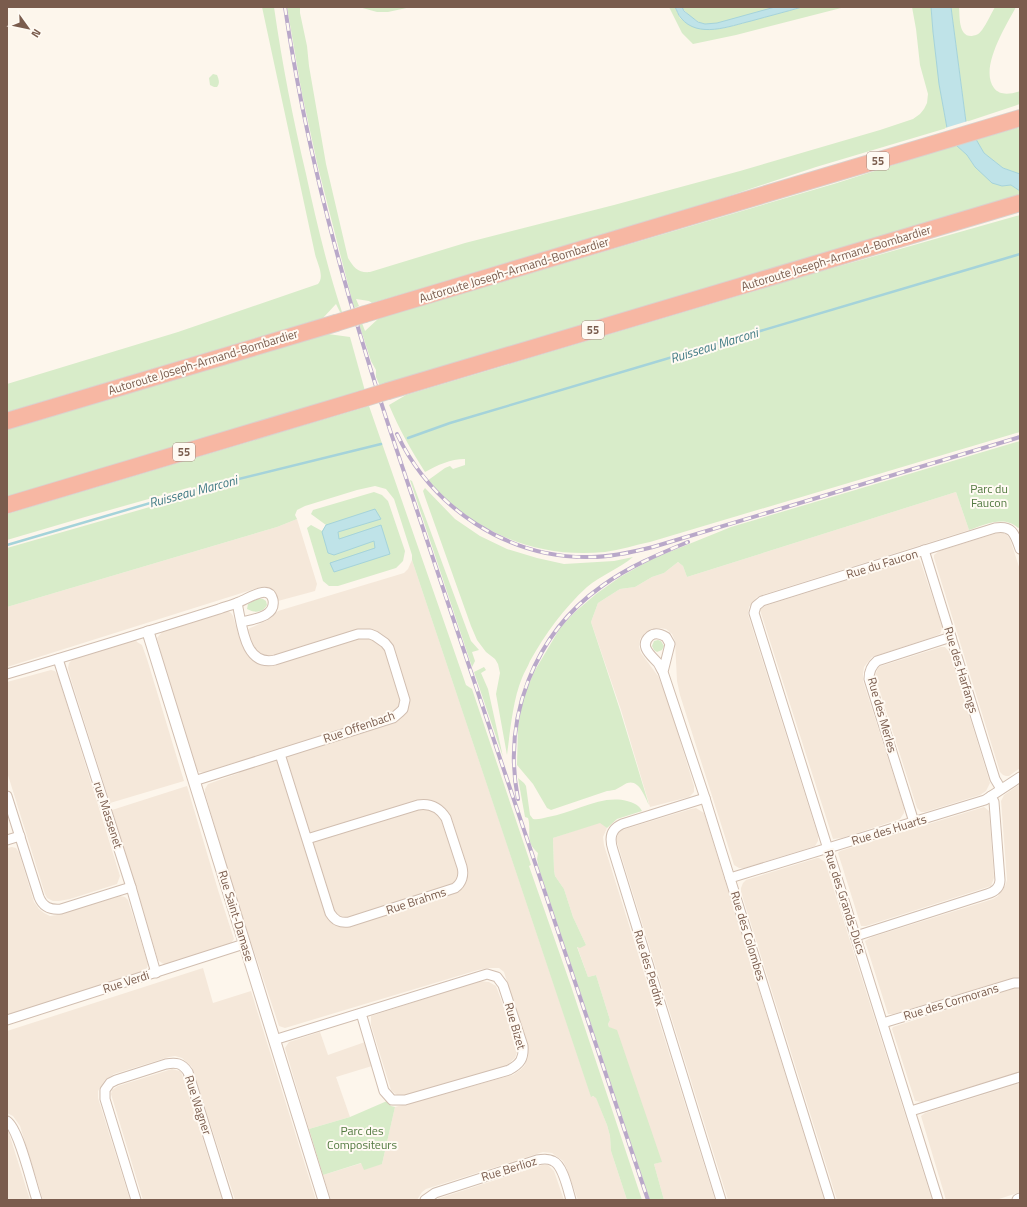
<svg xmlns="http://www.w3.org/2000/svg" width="1027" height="1207" viewBox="0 0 1027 1207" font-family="'Titillium Web',sans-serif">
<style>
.residential{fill:#f5e8da}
.green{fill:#d8ecc9}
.water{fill:#bfe3e8;stroke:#a5d3da}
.pier{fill:#fdf6ec}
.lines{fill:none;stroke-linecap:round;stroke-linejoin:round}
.stream{stroke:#a5d3da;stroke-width:2.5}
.minor-casing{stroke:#d1beb0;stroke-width:11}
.tertiary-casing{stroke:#d1beb0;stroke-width:13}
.motorway-casing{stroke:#dad1cd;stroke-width:18}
.minor{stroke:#fff;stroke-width:9}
.tertiary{stroke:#fff;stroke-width:11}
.motorway{stroke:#f7b7a3;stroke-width:16}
.rail-casing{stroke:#b9a8c9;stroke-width:4}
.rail{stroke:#fffaf3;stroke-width:2.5;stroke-dasharray:8;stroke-linecap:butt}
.motorway-bridge-casing{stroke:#dad1cd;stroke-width:18;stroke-linecap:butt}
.motorway-bridge{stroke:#f7b7a3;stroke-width:16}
.labels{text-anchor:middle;stroke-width:4;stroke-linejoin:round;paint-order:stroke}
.shield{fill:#fffaf3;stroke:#a28b7f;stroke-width:1}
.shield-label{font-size:11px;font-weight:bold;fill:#7a5c4d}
.street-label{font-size:12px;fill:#7a5c4d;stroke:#fffaf3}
.park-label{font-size:12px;fill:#537a41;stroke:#fffaf3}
.water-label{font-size:13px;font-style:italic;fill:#437c86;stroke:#fffaf3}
</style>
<rect width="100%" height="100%" fill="#fdf6ec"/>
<!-- residential -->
<g class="residential">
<polygon points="956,492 969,530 765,594 757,597 749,607 748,614 750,621 818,836 818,841 815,846 744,868 739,868 734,865 680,695 677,681 675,641 672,634 666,629 658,628 651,629 645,633 640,639 639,647 641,653 658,676 666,695 694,786 694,792 689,797 650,807 621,710 591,622 598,603 620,589 635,587 652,577 664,573 678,562 683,566 687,577"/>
<polygon points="297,519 317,584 315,591 278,601 275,596 265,589 261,587 7,667 7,607 277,527"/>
<polygon points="1001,532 1006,534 1010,539 1020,570 1020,768 1009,776 1006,776 1003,775 1000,772 934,558 934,555 939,551"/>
<polygon points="915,559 919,559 921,563 942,626 941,632 940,634 933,637 872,657 864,667 863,674 863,681 904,808 904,813 900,819 842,838 833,839 760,610 765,606"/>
<polygon points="412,560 591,1096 596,1097 607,1125 610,1136 611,1151 627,1200 578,1200 566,1167 563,1161 552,1153 543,1152 426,1189 422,1192 417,1200 331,1200 323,1175 362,1163 382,1164 395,1107 513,1075 520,1070 525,1065 528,1056 528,1049 504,972 499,968 490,968 478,970 285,1028 279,1026 233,888 205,793 205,789 208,784 239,773 236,762 205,773 199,772 197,770 169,683 157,638 162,632 226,610 231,613 233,616 239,637 250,628 266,621 272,617 278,611 404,573 408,569"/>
<polygon points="136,640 137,642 142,645 147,659 184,781 110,803 70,676 68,668 69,663 73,659"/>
<polygon points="941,647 945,647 950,653 990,783 986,791 980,795 925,812 921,812 917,808 875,676 878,668 881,666"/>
<polygon points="51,670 55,671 58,676 120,876 117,884 70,899 59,901 53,901 47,898 45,894 7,772 7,682"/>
<polygon points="1020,784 1020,978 1014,978 893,1014 888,1014 865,941 872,937 993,899 998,896 1005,886 1007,880 1001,801 1004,795"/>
<polygon points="187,786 218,890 234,939 231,943 167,965 162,963 158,960 112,810"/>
<polygon points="984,807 989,811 994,878 991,886 866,926 861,926 838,853 840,851"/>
<polygon points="696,808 704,813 824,1200 728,1200 616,839 619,832 622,830 691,809"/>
<polygon points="600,822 607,828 603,837 604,845 715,1200 664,1200 654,1164 661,1162 608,1024 610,1020 596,975 588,977 577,946 586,945 573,917 564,889 555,876 554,870 553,838"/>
<polygon points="12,847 16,848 19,853 34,902 39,909 44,913 50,916 57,915 120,896 125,897 128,900 148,964 147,968 144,971 7,1015 7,848"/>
<polygon points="817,858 819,858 825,862 827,868 932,1200 837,1200 741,892 741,888 743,883 746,880"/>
<polygon points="203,968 213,1003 251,991 316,1200 235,1200 192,1067 182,1058 175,1056 169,1057 114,1074 105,1080 98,1091 98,1098 130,1200 43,1200 20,1126 13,1116 7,1113 7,1031"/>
<polygon points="479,981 489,982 496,986 517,1042 517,1052 515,1058 506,1066 406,1095 399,1096 394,1093 391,1090 371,1025 371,1016"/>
<polygon points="1015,988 1020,989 1020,1072 922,1102 915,1101 892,1029 893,1027 899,1025"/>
<polygon points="320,1032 328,1055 365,1042 372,1066 336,1077 350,1117 309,1129 285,1048 289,1042"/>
<polygon points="172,1069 180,1071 182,1074 222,1200 143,1200 111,1094 112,1090 118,1086"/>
<polygon points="1020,1083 1020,1192 996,1200 946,1200 921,1116 925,1113"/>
<polygon points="7,1128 8,1130 30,1200 7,1200"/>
<polygon points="542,1165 548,1165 554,1171 564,1200 434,1200"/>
</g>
<!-- green -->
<g class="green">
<path d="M262 7H274C282 63 293 119 306 174 316 220 327 267 342 312H340L336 304 323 318 7 412V384L178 332 318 284C325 276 317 263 315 254Z"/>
<path d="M287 7H300V13L307 46 309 66 326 164 348 258C354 268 358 273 370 272L465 243 614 205 740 171 880 130 913 119 920 114 924 109 927 103 928 94 920 65 916 29 912 7H931C934 48 940 88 947 128L816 167 720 199 406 293 372 303 369 301 356 299 359 306 354 308 318 167 302 94Z"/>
<polygon points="359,7 411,7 388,12 377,12"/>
<polygon points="669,7 675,7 680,18 685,22 692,26 706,29 725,28 802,7 845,7 736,35 693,44 682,33"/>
<path d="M682 7H775C759 12 719 26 704 24 697 22 686 14 682 7Z"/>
<path d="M951 7H959C960 16 958 37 972 36 977 35 979 34 982 30 987 23 991 14 995 7H1016C1006 26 979 68 994 88 1000 96 1011 94 1020 91V104L966 122Z"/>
<path d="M213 74 217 75C219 80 220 83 217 87H214L210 85 209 78Z"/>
<polygon points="1020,127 1020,174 1003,168 984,153 976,140"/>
<polygon points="956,145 967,155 975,167 1002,186 1011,185 1020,191 1020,196 380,386 376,377 376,370 371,361 359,324 362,323 365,331 379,318 837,183"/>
<path d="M1020 215V432L650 542C635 545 620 550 605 552 534 559 475 532 427 481L445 468 450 466 453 469 465 465V459C450 459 438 465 425 472 411 450 399 429 389 405L406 395 815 273Z"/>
<polygon points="328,334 350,337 365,391 7,498 7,430"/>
<polygon points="369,406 466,685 472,689 531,865 529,866 571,986 642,1200 627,1200 611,1151 610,1136 607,1125 596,1098 593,1096 591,1097 412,560 412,555 394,499 386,489 375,486 357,490 305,506 297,510 295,515 297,519 277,527 7,607 7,548 195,494 191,487 85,517 7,540 7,514"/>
<path d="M1020 441V527L1018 528C1004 515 985 525 969 530L956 492 687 577 683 566 678 562 664 573 652 577 635 587 620 589 598 603 591 622 620 710 649 805C643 793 637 775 622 786 615 790 616 790 607 791L551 810 547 808 533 784 517 765 518 727 523 699 534 672 560 628 575 612 596 594 620 577 652 559 731 527Z"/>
<polygon points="410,480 412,481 471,641 479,650 472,652 475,661 472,667"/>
<path d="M425 488 455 519 480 536 507 549 537 558 564 564 614 561 633 557C619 569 601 575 587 587 564 608 545 634 530 661 528 667 524 672 522 678 513 699 510 732 507 755L496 694 500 673 498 664 495 659 486 652 477 640 471 626 425 497 423 491Z"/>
<polygon points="374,492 382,495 388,501 405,551 403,561 396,568 338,586 329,586 323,581 307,528 311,525 322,531 326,525 311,514 313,510"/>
<path d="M258 598 263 599 266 601 267 605C262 613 255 613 247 609L248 604Z"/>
<polygon points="658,640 661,641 664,646 662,650 657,652 654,650 652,646 654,641"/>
<polygon points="484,667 486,670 481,673 488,689 503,757 474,672"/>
<path d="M518 778 524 783 526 786 530 815 533 819C538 820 543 818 548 817 574 813 601 794 627 801 634 803 639 805 642 811L617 819 607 828 600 823 553 838 554 870 555 876 564 889 573 917 586 945 580 948 577 947 588 977 596 975 610 1020 608 1024 609 1027 617 1030 662 1162 654 1164 664 1200H650L539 869 537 859 538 853C524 841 532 831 528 818L525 817Z"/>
<polygon points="387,1101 391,1106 395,1107 382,1164 364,1170 361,1163 323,1175 309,1129 350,1117"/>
</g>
<!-- water -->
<g class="water">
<path d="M675 7H682L684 11 698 22 705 24 717 23 775 7H802C785 12 769 16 751 21 730 26 698 39 681 18 678 15 677 10 675 7Z"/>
<polygon points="931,7 951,7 966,122 984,153 1003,168 1020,174 1020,191 1011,185 1002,186 992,183 975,167 967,155 956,145 947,128 939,84 933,32"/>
<polygon points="375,509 381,519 338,532 339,539 381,525 390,554 334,572 330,563 375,548 374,541 334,555 328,553 322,532 326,525"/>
</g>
<!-- pier -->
<polygon class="pier" points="968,121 978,139 954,146 945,128"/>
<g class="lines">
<!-- stream -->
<g class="stream">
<polyline points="408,438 450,423 1020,254"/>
<polyline points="7,545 198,489 381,444"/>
</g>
<!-- minor casing -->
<g class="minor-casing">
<g id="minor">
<polyline points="924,550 995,779 1001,789"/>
<polyline points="58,659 131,887 156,973"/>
<path d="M663 672 670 644 666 637C661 634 655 632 650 636 638 646 652 656 658 663 660 666 661 669 663 672L705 798 830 1200"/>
<path d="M7 674C78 653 149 631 219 609 226 606 233 605 239 602 248 599 269 583 273 600 276 617 253 619 242 622"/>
<path d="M280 754 330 913C335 921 340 923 349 922L455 888C462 883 464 875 462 867L446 818C439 807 430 803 418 805L307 839"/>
<path d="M194 781 393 718 400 712 403 709 405 700 389 648 385 643 375 636 370 634H358L275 660C244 667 242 624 237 603"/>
<path d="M7 796 39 897C43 907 50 910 61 909L131 887"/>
<path d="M705 798 622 824C611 829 609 838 613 850L721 1200"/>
<path d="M914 822 869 679C869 671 871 666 877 661L951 637"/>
<polyline points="7,840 20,836"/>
<polyline points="730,878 985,800 1020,777"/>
<path d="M856 936 987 894C994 892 1000 888 1000 880L994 802 991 796"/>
<polyline points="7,1020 244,944"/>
<polyline points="883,1023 1014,983 1020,983"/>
<path d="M274 1040 487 974 497 977 503 985 523 1046C524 1059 520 1064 509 1070L405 1100H392L384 1091 361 1013"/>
<polyline points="911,1111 1020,1077"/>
<path d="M7 1121C19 1129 31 1183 37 1200"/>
<path d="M136 1200 105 1099V1090L110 1083 116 1080 166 1064C176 1062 182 1063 188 1072L228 1200"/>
<path d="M425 1200 435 1193 537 1160C542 1159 548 1158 553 1161 563 1165 568 1190 571 1200"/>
<path d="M938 1200 754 613 756 606 762 601 995 528C1013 525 1015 535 1020 549"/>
</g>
</g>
<!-- tertiary casing -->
<g class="tertiary-casing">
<g id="tertiary">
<polyline points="148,632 324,1200"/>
<polyline points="1018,1200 1020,1199"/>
</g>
</g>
<!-- motorway casing -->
<g class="motorway-casing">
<g id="motorway">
<polyline points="365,314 1020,118"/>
<polyline points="388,391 1020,203"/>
<polyline points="7,421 336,323"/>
<polyline points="7,505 362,399"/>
</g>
</g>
<!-- minor -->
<use href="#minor" class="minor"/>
<!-- tertiary -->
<use href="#tertiary" class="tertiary"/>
<!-- motorway -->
<use href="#motorway" class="motorway"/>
<!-- rail casing -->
<g class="rail-casing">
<g id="rail">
<path d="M285 7C306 152 345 292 390 430L648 1200"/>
<path d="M397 434C432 508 508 559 591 557 612 557 633 552 653 547L1020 437"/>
<path d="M518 799C502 718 534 634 602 586 628 567 659 554 688 542"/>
</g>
</g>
<!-- rail -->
<use href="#rail" class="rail"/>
<!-- motorway-bridge casing -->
<g class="motorway-bridge-casing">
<g id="motorway-bridge">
<polyline points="336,323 365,314"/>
<polyline points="362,399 388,391"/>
</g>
</g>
<!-- motorway-bridge -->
<use href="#motorway-bridge" class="motorway-bridge"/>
</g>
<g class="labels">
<!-- shield labels -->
<g class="shield">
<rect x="867" y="152" width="22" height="18" rx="3"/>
<rect x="582" y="321" width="22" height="18" rx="3"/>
<rect x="173" y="443" width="22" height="18" rx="3"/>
</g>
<g class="shield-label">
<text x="878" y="165">55</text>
<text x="593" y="334">55</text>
<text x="184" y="456">55</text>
</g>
<!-- street labels -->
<g class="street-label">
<text transform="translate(836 258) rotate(-17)" y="4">Autoroute Joseph-Armand-Bombardier</text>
<text transform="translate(514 270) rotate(-17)" y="4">Autoroute Joseph-Armand-Bombardier</text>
<text transform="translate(203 362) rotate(-17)" y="4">Autoroute Joseph-Armand-Bombardier</text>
<text transform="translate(882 564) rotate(-17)" y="4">Rue du Faucon</text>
<text transform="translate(961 670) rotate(73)" y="4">Rue des Harfangs</text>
<text transform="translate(882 715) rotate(74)" y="4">Rue des Merles</text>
<text transform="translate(359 727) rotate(-19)" y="4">Rue Offenbach</text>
<text transform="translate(108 815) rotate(72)" y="4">rue Massenet</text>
<text transform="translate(889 830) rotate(-17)" y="4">Rue des Huarts</text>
<text transform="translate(416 901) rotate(-18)" y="4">Rue Brahms</text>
<text transform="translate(845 902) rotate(72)" y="4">Rue des Grands-Ducs</text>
<text transform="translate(236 916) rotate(73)" y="4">Rue Saint-Damase</text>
<text transform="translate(748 936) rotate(73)" y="4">Rue des Colombes</text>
<text transform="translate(649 968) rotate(73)" y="4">Rue des Perdrix</text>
<text transform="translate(126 982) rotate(-18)" y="4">Rue Verdi</text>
<text transform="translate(951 1002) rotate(-17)" y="4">Rue des Cormorans</text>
<text transform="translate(515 1026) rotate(74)" y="4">Rue Bizet</text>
<text transform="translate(198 1105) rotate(72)" y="4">Rue Wagner</text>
<text transform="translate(509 1169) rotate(-17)" y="4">Rue Berlioz</text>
</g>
<!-- park labels -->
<g class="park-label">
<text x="989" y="493">Parc du<tspan x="989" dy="14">Faucon</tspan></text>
<text x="362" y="1135">Parc des<tspan x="362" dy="14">Compositeurs</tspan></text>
</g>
<!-- water labels -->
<g class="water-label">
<text transform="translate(714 345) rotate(-17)" y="5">Ruisseau Marconi</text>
<text transform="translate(193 491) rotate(-15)" y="5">Ruisseau Marconi</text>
</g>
</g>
<!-- border -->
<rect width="1027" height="1207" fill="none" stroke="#7a5c4d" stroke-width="16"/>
<!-- north arrow -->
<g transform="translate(28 28) rotate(123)" stroke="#fffaf3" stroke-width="3" paint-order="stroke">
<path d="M0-3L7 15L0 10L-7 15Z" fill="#7a5c4d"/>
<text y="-6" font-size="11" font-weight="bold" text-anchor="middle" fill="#7a5c4d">N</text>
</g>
</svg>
